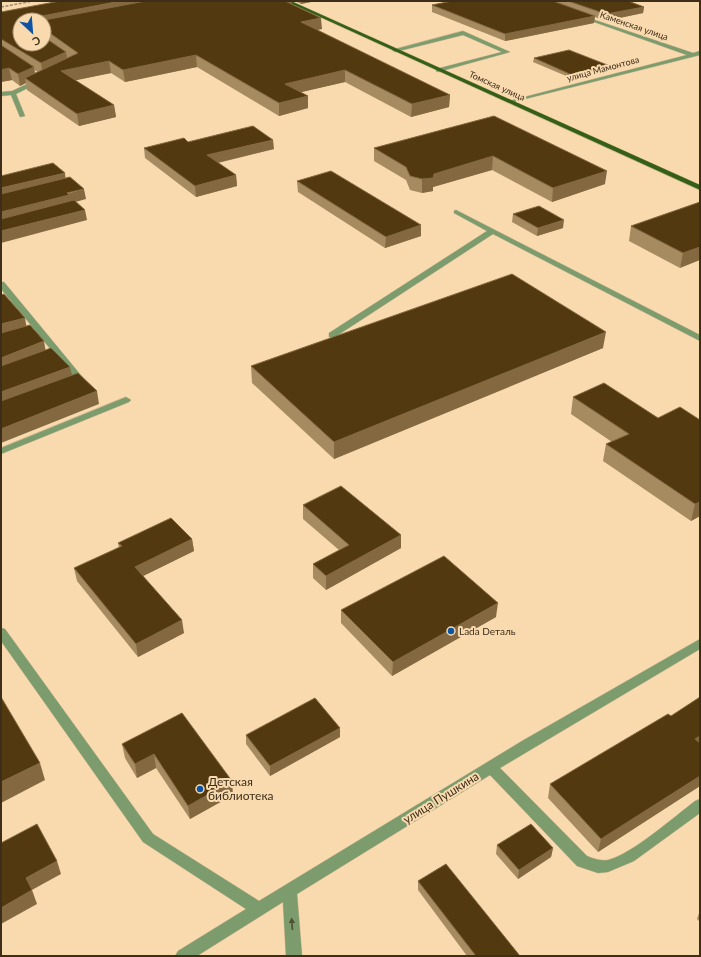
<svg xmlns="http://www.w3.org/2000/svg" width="701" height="957" viewBox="0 0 701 957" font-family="Lato,sans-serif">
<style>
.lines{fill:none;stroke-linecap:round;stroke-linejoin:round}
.minor-casing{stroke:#d3b891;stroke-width:1}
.major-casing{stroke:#d3b891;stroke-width:1}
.minor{fill:#7d9c6e;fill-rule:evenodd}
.major{fill:#345f16;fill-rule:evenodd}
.rail{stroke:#a28b6a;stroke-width:1.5;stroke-dasharray:3 1.5;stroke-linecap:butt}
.wall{fill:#a68a60;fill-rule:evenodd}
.shaded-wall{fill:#846940}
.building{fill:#523910;stroke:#846940}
.oneway{fill:#504f33}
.poi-dot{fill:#0d55a4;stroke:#f9daaf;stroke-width:1.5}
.labels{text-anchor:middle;stroke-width:4;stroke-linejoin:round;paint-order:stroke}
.far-street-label{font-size:9px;fill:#3d2e19;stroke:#f9daaf}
.poi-label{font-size:10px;fill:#3d2e19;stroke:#f9daaf;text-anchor:start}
.near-poi-label{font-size:12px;fill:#3d2e19;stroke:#f9daaf;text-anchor:start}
.near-street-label{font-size:12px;fill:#3d2e19;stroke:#f9daaf}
</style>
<rect width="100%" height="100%" fill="#f9daaf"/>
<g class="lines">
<!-- minor casing -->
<g class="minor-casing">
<g id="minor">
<polygon points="580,15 693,53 700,51 700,55 509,103 509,101 687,55 580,17"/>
<polygon points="463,31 510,52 438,72 436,71 436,69 502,52 463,35 395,52 392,50"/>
<polygon points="38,79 41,81 40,82 16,94 25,116 20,117 11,95 1,96 1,92 12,91"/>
<polygon points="456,210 700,335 700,341 493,234 335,337 329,337 329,333 487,231 454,213 454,211"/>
<polygon points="1,282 4,282 84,379 85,381 84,383 76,384 76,380 38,334 31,335 31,331 35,330 1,289"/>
<polygon points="126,397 131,400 129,402 1,454 1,448"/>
<path d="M1 628 5 629 153 834 259 901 522 741 700 639V649L500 768 587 856C594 859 601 861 608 860 632 854 674 817 695 801L700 799V813L634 861 608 872 598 873 577 866 490 775 297 894 302 956H286L283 902 197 956H175L178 951 246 909 143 842 1 641Z"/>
</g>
</g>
<!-- major casing -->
<g class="major-casing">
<polygon id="major" points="285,1 291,1 700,185 700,190"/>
</g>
<!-- minor -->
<use href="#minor" class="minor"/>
<!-- major -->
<use href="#major" class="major"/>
<!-- rail -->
<polyline class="rail" points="1,7 34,1"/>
</g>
<!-- wall -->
<g class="wall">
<polygon points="295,1 316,1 301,4"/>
<polygon points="452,1 628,1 644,7 643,13 605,21 595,17 594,23 505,41 432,12 432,5"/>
<path d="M292 4 322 29 317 30 450 95 449 107 411 117 345 82 300 92 308 96V108L279 116 197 67 125 82 111 73 75 80 114 105 116 117 79 126 27 90 26 83 20 86 12 80 1 82V12ZM44 20V44H20ZM34 70 38 72 35 73Z"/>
<polygon points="534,58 609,69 571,78 533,62"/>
<polygon points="494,116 605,184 552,202 492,170 433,187 433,191 422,193 410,190 406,180 374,161 374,148"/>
<polygon points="188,142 274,149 218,163 236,175 237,186 196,197 145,158 144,148"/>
<polygon points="297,181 421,225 421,236 385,248 298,192"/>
<polygon points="700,202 680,268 629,241 631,226"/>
<polygon points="513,214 563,228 537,236 512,222"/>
<polygon points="603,348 334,459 252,383 251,366"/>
<polygon points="573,397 658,418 700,420 700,516 691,521 603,461 606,444 612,442 571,414"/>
<polygon points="303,505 401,535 401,548 326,590 313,578 313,564 339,550 303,519"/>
<polygon points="192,539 194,551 143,576 184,633 138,657 77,581 74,568 119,548 118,543"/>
<polygon points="341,610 496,617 392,676 341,623"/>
<polygon points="700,697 700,786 598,852 548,798 550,784 671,716"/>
<polygon points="182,713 233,795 190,819 156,768 137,778 125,758 122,744"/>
<polygon points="340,728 340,737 270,776 246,744 246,735"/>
<polygon points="497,845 553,848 551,857 518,879 496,854"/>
<polygon points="418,881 520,956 467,956 418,890"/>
<polygon points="700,910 700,922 697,919"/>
</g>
<!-- shaded-wall -->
<g class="shaded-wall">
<polygon points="121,1 178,1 41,20 42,16"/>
<polygon points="278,1 292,1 292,6"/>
<polygon points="301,1 316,1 301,4"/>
<polygon points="644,7 643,13 605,21 606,14"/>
<polygon points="595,16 594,23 505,41 505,34"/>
<polygon points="321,18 322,29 301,33 301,22"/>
<polygon points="66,52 68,64 43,75 41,63"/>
<polygon points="196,55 197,67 125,82 123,70"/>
<polygon points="109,61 111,73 63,83 61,71"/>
<polygon points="610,66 609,69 571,78 572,75"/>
<polygon points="34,67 36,79 25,78 26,83 20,86 18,74"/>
<polygon points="9,68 12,80 1,82 1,70"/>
<polygon points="345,70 345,82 285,96 285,84"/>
<polygon points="450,95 449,107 411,117 412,104"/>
<polygon points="308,96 308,108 279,116 279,103"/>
<polygon points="114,105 116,117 79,126 77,114"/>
<polygon points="273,140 274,149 208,165 207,155"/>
<polygon points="493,156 492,170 433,187 433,191 422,193 422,179 434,174"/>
<polygon points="607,171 605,184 552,202 553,188"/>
<polygon points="65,173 66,183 1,198 1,188"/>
<polygon points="236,175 237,186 196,197 195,186"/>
<polygon points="84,189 86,199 1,223 1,212"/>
<polygon points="85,210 87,220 1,243 1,231"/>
<polygon points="564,220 563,228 537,236 538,228"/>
<polygon points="421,225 421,236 385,248 386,237"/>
<polygon points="700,247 700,260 680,268 683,253"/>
<polygon points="25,318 27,330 1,337 1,324"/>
<polygon points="606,332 603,348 334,459 334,442"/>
<polygon points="44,341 46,353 1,371 1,358"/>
<polygon points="70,367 73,379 1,406 1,392"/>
<polygon points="97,391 99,404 1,443 1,429"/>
<polygon points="700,502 700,516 691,521 695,504"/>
<polygon points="401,535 401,548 326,590 326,576"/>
<polygon points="192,539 194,551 137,579 135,567"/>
<polygon points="498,603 496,617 392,676 393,662"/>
<polygon points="182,620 184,633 138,657 136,644"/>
<polygon points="340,728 340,737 270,776 270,766"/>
<polygon points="700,736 700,746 695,739"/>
<polygon points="154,754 156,768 137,778 135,764"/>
<polygon points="40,763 45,780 1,803 1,782"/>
<polygon points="700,776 700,786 598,852 601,839"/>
<polygon points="232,781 233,795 190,819 188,806"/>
<polygon points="553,848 551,857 518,879 519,870"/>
<polygon points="57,861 61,874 30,891 26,878"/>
<polygon points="32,890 37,904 1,924 1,908"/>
</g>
<!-- building -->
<g class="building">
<polygon points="60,1 121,1 42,16 41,19 42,20 20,20 20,44 44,44 44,37 66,52 41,63 1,39 1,12"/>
<polygon points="146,1 285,1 321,18 301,22 450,95 412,104 345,70 285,84 308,96 279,103 196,55 123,70 109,61 61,71 114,105 77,114 25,78 78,53 44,29 44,20"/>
<polygon points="452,1 553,1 595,16 505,34 432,5"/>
<polygon points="568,1 628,1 644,7 606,14"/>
<polygon points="1,45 34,67 18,74 9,68 1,70"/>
<polygon points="569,50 610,66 572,75 534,58"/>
<polygon points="494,116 607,171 553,188 493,156 434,174 433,178 422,179 410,176 406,167 374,148"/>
<polygon points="253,126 273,140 207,155 236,175 195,186 144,148 184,138 188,142"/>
<polygon points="53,163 65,173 1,188 1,176"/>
<polygon points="331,171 421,225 386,237 297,181"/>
<polygon points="70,177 84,189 67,193 69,195 1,212 1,194"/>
<polygon points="74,200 85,210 1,231 1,219"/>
<polygon points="700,202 700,247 683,253 631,226"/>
<polygon points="539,206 564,220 538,228 513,214"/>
<polygon points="512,274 606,332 334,442 251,366"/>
<polygon points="4,294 25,318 1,324 1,295"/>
<polygon points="30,325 44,341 1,358 1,333"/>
<polygon points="51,348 70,367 1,392 1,366"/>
<polygon points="78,373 97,391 1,429 1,401"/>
<polygon points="604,383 658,418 680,407 700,420 700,502 695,504 606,444 629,434 573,397"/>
<polygon points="341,486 401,535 326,576 313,564 349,545 303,505"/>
<polygon points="171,518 192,539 135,567 182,620 136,644 74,568 122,546 118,543"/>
<polygon points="444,556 498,603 393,662 341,610"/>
<polygon points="1,697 40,763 1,782"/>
<polygon points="700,697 700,736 695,739 700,743 700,776 601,839 550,784 668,714 671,716"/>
<polygon points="315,698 340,728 270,766 246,735"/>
<polygon points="182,713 232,781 188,806 154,754 135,764 122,744"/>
<polygon points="37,824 57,861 26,878 32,890 1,908 1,843"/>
<polygon points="531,824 553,848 519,870 497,845"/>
<polygon points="446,864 520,956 476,956 418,881"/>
</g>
<!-- one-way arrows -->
<defs><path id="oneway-solid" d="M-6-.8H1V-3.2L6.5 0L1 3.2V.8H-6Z"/></defs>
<use class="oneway" href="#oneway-solid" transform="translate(292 924) rotate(-94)"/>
<!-- markers -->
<g class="poi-dot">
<circle cx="451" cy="631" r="4"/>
<circle cx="200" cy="789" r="4"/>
</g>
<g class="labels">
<!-- far-street labels -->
<g class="far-street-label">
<text transform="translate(634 26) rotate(19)" y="3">Каменская улица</text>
<text transform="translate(603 69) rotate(-15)" y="3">улица Мамонтова</text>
<text transform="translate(497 86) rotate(24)" y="3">Томская улица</text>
</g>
<!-- poi labels -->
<g class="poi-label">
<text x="459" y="635">Lada Dеталь</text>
</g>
<!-- near-poi labels -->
<g class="near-poi-label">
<text x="208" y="786">Детская<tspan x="208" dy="14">библиотека</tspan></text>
</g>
<!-- near-street labels -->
<g class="near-street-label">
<text transform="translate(441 798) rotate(-32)" y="4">улица Пушкина</text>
</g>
</g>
<!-- border -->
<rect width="701" height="957" fill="none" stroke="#3d2e19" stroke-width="4"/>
<!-- north arrow -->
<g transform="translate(32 32) rotate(154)"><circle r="19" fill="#f9daaf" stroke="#ae9573"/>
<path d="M0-3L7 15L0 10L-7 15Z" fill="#0d55a4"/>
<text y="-6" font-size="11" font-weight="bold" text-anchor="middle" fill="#3d2e19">С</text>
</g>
</svg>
